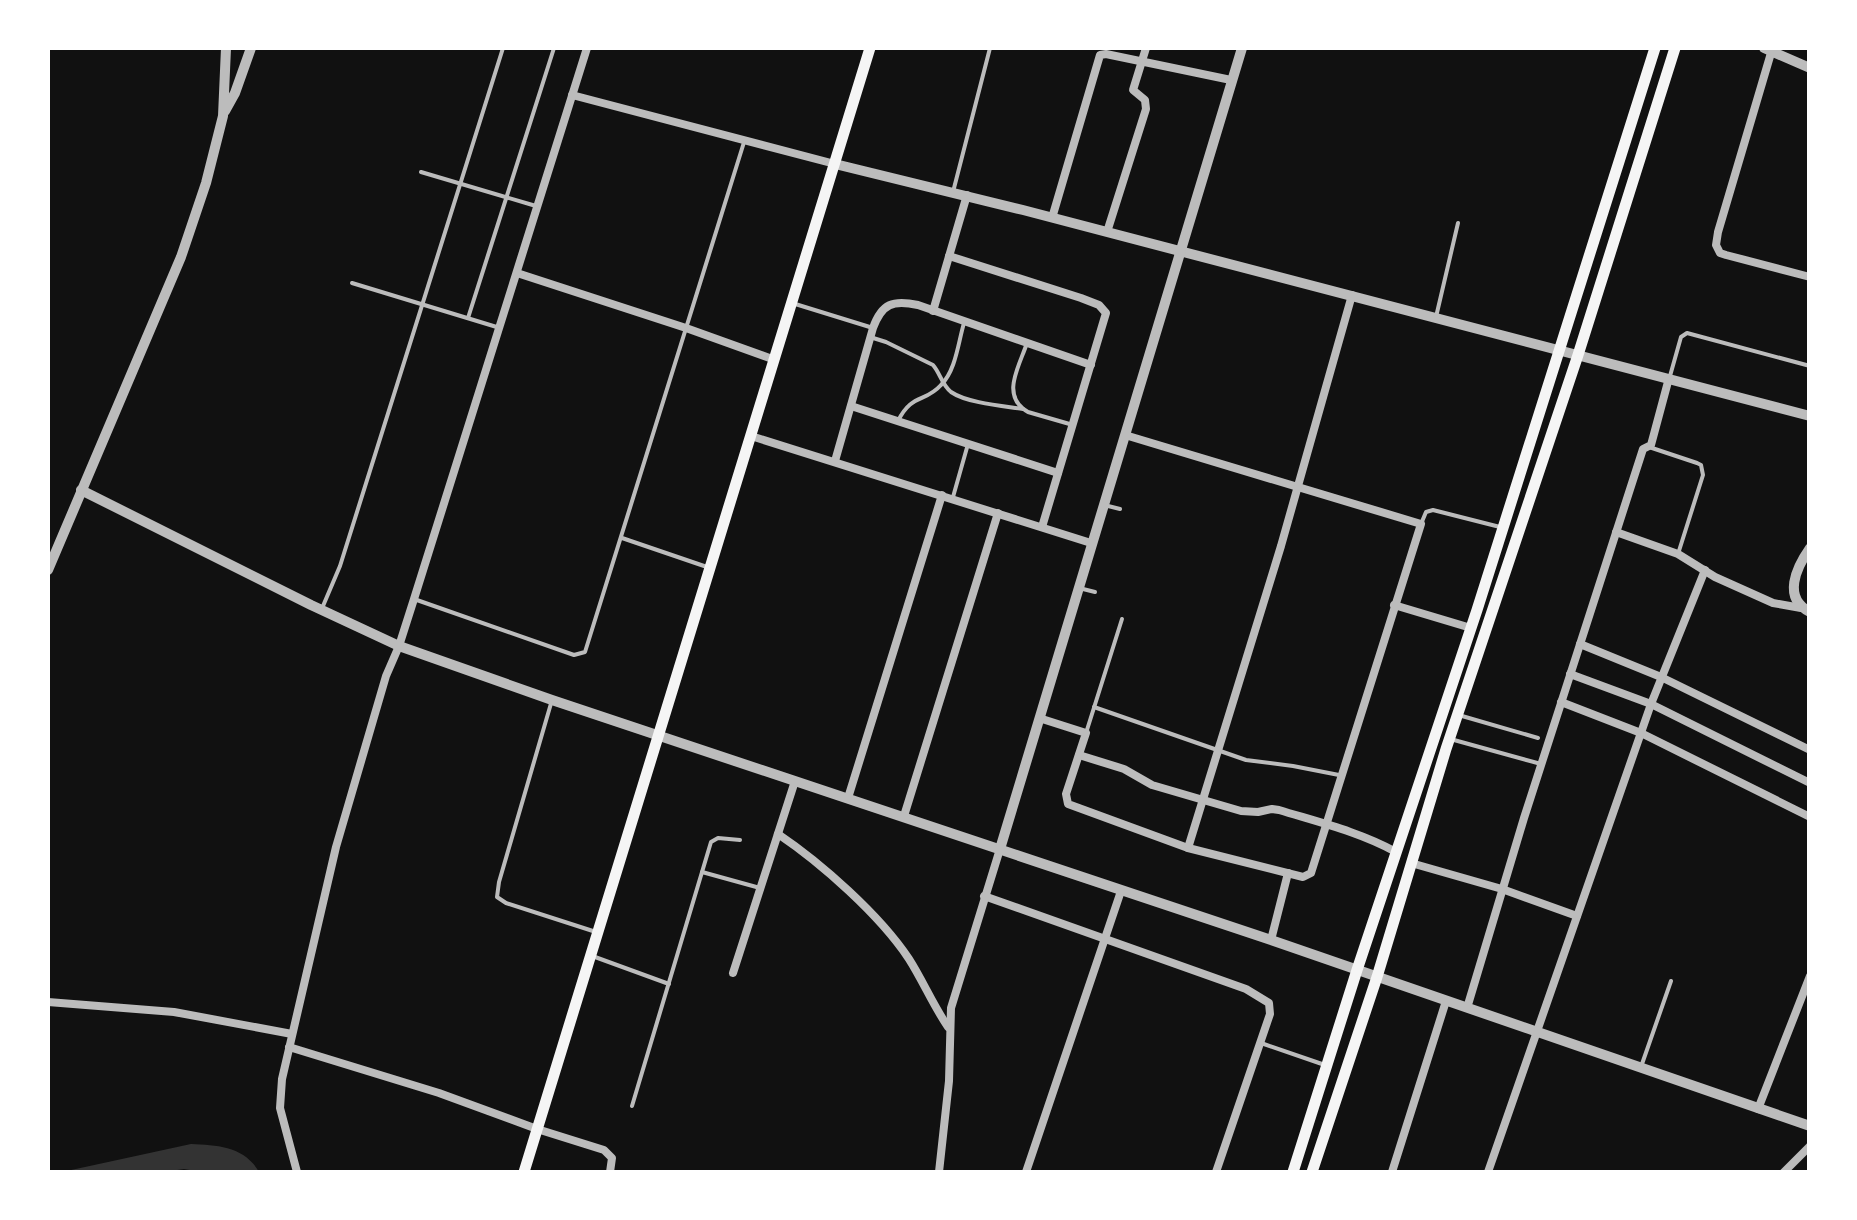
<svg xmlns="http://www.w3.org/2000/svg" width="1857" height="1220" viewBox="0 0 1857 1220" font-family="Cabin,sans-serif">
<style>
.water{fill:#333}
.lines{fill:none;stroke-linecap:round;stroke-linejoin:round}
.service{stroke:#bcbcbc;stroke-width:4}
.minor{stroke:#bcbcbc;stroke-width:8}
.tertiary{stroke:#bcbcbc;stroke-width:10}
.secondary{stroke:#f5f5f5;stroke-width:11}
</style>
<rect width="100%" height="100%" fill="#111"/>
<!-- water -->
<path class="water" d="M191 1144C218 1145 245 1147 259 1172H201L184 1169 164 1172H62Z"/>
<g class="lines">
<!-- service -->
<g class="service">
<polyline points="421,172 536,206"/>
<polyline points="953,192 990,48"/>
<polyline points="352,283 500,328"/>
<polyline points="792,303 873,328"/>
<polyline points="1436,317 1458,223"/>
<polyline points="468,318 554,48"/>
<path d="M870 337 886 342 933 365C940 373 942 385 951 392 967 403 1003 406 1023 409"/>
<path d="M1027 343C1019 367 1000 396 1028 412L1073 425"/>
<polyline points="1670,376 1681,337 1687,333 1810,366"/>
<path d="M898 421C912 393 925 403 941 385 956 370 958 343 964 323"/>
<polyline points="1649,447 1697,463 1701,465 1703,475 1678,554"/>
<polyline points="953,497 968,444"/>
<polyline points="1108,506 1120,509"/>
<polyline points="1421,524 1426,512 1433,510 1500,527"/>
<polyline points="622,538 707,567"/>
<polyline points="1079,588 1095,592"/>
<polyline points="414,599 574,655 585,652 745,139"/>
<polyline points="323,606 340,566 503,48"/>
<polyline points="552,700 499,882 497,897 506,903 596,932"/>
<polyline points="1094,707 1246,760 1293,766 1339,775"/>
<polyline points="1462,716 1538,738"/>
<polyline points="1086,733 1122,619"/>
<polyline points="1454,740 1541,764"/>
<polyline points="702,872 760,888"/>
<polyline points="595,957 669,984"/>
<polyline points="1261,1043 1322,1064"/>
<polyline points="1642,1064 1671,981"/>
<polyline points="632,1106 711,842 718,838 740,840"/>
</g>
<!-- minor -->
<g class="minor">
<polyline points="1771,53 1718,232 1716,245 1720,253 1726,255 1810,277"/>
<polyline points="572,95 835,164"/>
<polyline points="1052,218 1100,55 1106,54 1231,80"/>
<polyline points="1107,232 1146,109 1145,100 1133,90 1146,48"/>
<polyline points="949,256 1081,298 1099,305 1106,313 1042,527"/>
<polyline points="517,273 686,328 775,360"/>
<polyline points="933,311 967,195"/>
<polyline points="851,406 1058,473"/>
<polyline points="751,436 1091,543"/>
<path d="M835 461 873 328C882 303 893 300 918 305L1091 365"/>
<polyline points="1616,532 1678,554 1715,577 1773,603 1801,608"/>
<polyline points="1394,605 1471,628"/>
<polyline points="1580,644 1661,677 1810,750"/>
<polyline points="1570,674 1651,704 1810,783"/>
<polyline points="1561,702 1641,733 1810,817"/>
<polyline points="1039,718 1086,733 1066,794 1068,804 1188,848 1303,877 1311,873 1421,524 1125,435"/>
<path d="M1079 755 1124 769 1152 785 1241 811 1258 812 1272 809 1279 810C1318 822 1360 832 1396 852"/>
<polyline points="848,798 942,495"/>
<polyline points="904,816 998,513"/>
<path d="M778 834C821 863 880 915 909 959 923 981 933 1005 948 1027"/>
<polyline points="1188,848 1281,546 1352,295"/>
<polyline points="1411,863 1502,889 1577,916"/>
<polyline points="984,896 1246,989 1269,1003 1270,1014 1216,1172"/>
<polyline points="1271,940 1288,873"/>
<polyline points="733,973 795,781"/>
<polyline points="48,1002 174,1012 292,1034"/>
<polyline points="1467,1008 1524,818 1643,449 1651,445 1669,378"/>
<polyline points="289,1047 439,1093 537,1129 604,1150 612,1158 610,1172"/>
<polyline points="1758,1109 1810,976"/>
<polyline points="297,1172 280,1108 282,1079 336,847 386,676 399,646 414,599 587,48"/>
<polyline points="939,1172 949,1081 951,1008 1000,849"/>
<polyline points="1026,1172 1121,891"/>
<polyline points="1392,1172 1446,1001"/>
<polyline points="1488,1172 1651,704 1705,570"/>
<polyline points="1784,1172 1810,1146"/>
</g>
<!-- tertiary -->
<g class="tertiary">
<polyline points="1764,48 1810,68"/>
<polyline points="225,111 235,93 251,48"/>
<polyline points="835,164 1023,210 1810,416"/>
<polyline points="81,490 311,605 399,646 552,700 1271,940 1810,1126"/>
<path d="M1810 548C1796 568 1782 598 1810 612"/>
<polyline points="48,570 181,257 206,183 223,116 226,48"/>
<polyline points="1000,849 1242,48"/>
</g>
<!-- secondary -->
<g class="secondary">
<polyline points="524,1172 870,48"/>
<polyline points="1293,1172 1357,970 1477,610 1655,48"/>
<polyline points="1312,1172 1377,977 1446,749 1578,355 1675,48"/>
</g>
</g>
<!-- border -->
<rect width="1857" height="1220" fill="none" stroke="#ffffff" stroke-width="100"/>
</svg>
